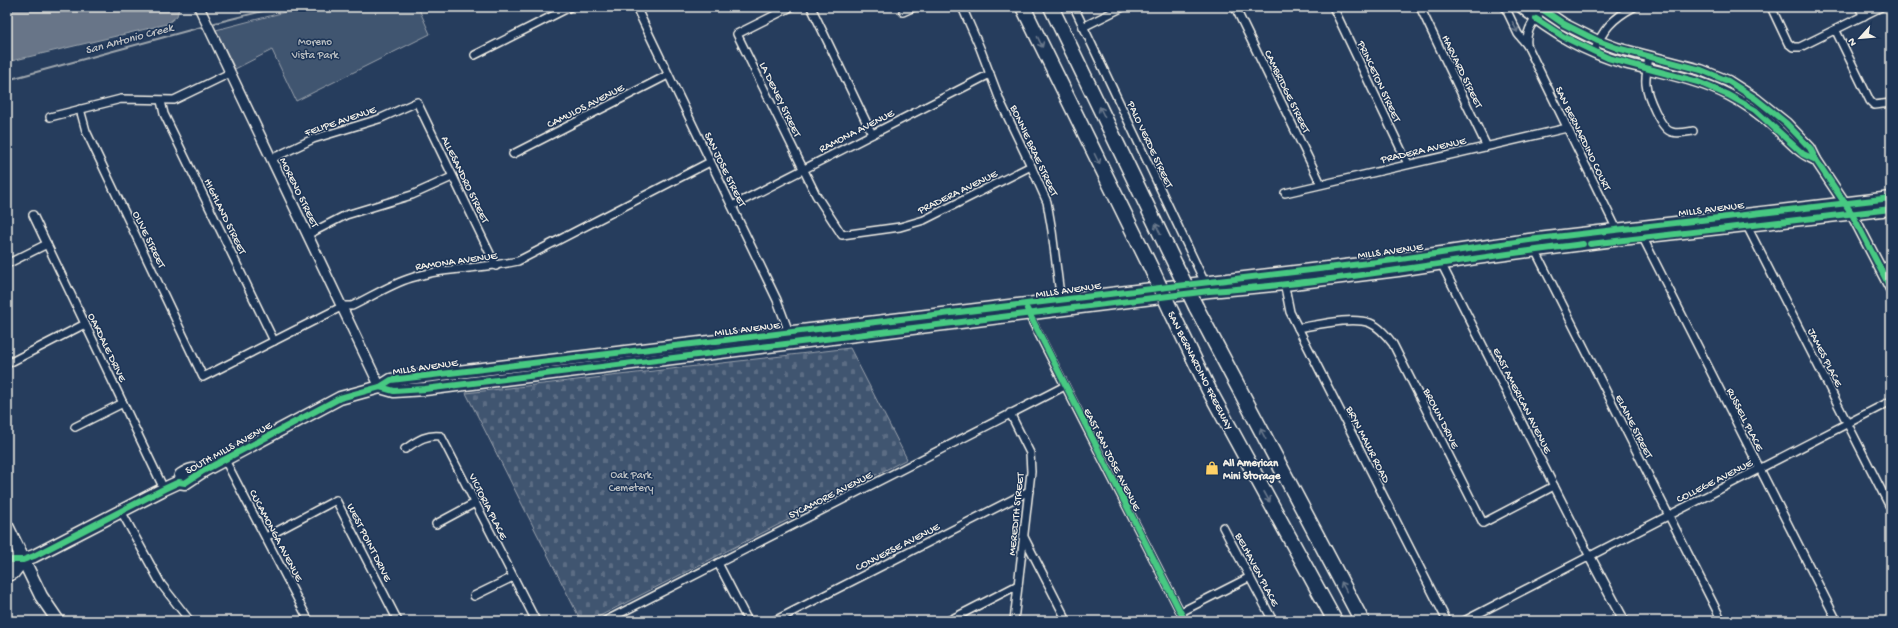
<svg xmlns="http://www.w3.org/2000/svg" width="1898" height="628" viewBox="0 0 1898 628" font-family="'Gochi Hand',sans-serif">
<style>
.cemetery{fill:url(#cemetery-stones);stroke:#9aa2ac}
.park{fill:#40546f;stroke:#9aa2ac}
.water{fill:#677588;stroke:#9fa7ae}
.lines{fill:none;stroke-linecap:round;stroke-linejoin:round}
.stream{stroke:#9fa7ae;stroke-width:2}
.minor-casing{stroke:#f4f1e8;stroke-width:10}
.tertiary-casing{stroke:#f4f1e8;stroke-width:12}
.secondary-casing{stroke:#f4f1e8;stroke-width:13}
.primary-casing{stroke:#f4f1e8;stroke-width:15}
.motorway-casing{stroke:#f4f1e8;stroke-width:17}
.minor{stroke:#1d3557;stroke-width:7}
.tertiary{stroke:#1d3557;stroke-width:9}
.secondary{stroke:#1d3557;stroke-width:10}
.primary{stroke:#1d3557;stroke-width:12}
.motorway{stroke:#1d3557;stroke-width:14}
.motorway-bridge-casing{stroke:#f4f1e8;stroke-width:17;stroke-linecap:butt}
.motorway-bridge{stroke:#1d3557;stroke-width:14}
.cycleway-casing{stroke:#1d3557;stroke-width:8}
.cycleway{stroke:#46c982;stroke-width:6}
.oneway{stroke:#68778a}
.labels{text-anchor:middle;stroke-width:3;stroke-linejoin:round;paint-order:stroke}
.park-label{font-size:11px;fill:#bec2c4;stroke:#1d3557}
.street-label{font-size:11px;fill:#f4f1e8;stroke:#1d3557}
.poi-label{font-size:11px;font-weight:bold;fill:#f4f1e8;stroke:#1d3557;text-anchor:start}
.water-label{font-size:12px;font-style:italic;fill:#bcbfc2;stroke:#1d3557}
</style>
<defs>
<pattern id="cemetery-stones" width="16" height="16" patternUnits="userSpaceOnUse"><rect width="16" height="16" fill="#40546f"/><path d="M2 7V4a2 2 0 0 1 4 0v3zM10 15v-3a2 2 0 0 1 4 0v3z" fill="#5c6d84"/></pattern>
</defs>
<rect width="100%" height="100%" fill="#263d5d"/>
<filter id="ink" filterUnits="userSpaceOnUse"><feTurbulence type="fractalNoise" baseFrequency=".025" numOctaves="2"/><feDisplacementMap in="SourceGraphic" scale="8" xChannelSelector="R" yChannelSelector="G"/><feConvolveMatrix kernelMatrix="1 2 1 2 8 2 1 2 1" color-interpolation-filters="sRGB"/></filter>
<g filter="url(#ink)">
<!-- cemetery -->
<polygon class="cemetery" points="850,348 907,459 590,621 581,621 466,393"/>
<!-- park -->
<polygon class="park" points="304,7 418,7 430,34 296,101 272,50 235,69 216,30"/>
<!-- water -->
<polygon class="water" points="7,7 179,7 179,8 177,16 167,24 7,62"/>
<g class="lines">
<!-- stream -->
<g class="stream">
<polyline points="211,24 279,7"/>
<polyline points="7,80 205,26"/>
</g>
<!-- minor casing -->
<g class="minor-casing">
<g id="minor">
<polyline points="636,7 777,300 790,335"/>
<polyline points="791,7 737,34 816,195 842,235 900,227 924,220 1031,166"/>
<polyline points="811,7 872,134"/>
<polyline points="962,7 980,48 1001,103 1031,166 1047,202 1052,231 1061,303"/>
<polyline points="1074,7 1206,285"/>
<polyline points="1235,7 1321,184"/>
<polyline points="1333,7 1408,164"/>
<polyline points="1420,7 1486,145"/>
<polyline points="1505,7 1518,34 1527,45"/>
<polyline points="1771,7 1788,43 1793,47 1800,47 1881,7"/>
<polyline points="1859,7 1864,16"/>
<path d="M1542 9C1534 21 1525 31 1527 45L1618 232"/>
<polyline points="903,12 914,7"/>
<polyline points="1083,27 1123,7"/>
<polyline points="1836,31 1870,101 1874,105 1891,103"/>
<path d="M1594 52C1602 30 1613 18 1634 7"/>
<polyline points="475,55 570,7"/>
<path d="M1649 57C1648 65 1645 76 1646 84 1647 95 1661 130 1672 132 1678 134 1687 132 1693 131"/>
<polyline points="161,101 164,114 274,341"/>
<path d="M80 109 86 131 203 377 343 306H352C371 297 391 284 411 278 445 267 483 269 518 261L710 162"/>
<polyline points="50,117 121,99 174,100 230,73"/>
<polyline points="513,154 668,75"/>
<polyline points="271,159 313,139 379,119 417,102 496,266"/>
<polyline points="1285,193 1567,128"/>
<polyline points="732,206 990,74"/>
<polyline points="33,215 164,489"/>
<polyline points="1746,224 1891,509"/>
<polyline points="1641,234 1837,621"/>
<polyline points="307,235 346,215 412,195 452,177"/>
<polyline points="1534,248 1722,621"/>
<polyline points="1440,261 1590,557"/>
<polyline points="7,264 47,244"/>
<polyline points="1881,269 1891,264"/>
<polyline points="1284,282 1290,312 1447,621"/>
<polyline points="1027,311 1185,621"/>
<path d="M1298 328C1317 325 1352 316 1370 323 1380 327 1387 336 1393 344L1483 523 1554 486"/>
<polyline points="7,364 85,324"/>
<polyline points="1010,413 1030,453 1031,472 1014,621"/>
<polyline points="75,427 123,403"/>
<path d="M405 449C417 441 426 434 441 436L536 621"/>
<polyline points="225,460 309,621"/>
<polyline points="121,511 161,584 190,621"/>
<polyline points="436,524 475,503"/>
<polyline points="1223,527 1273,621"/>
<polyline points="266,537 336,500 398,621"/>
<polyline points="1024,537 1067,621"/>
<polyline points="718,563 748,621"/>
<polyline points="474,596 513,577"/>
<polyline points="1181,612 1250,577"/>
<polyline points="605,621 1065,386"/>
<polyline points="774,621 1029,491"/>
<polyline points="948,621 1018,585"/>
<polyline points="1464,621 1891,401"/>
</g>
</g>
<!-- tertiary casing -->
<g class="tertiary-casing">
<g id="tertiary">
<polyline points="199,7 380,387"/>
<polyline points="1590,557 1624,621"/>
</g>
</g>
<!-- secondary casing -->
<g class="secondary-casing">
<g id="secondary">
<path d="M1521 7C1550 32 1587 53 1624 63 1659 72 1696 78 1729 95 1747 104 1763 116 1778 130 1790 142 1800 153 1816 160"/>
<polyline points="1539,7 1564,24 1598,41 1617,48 1701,70 1728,81 1756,99 1786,123 1810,148 1816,160 1852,214 1891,289"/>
</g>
</g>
<!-- primary casing -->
<g class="primary-casing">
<g id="primary">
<polyline points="380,387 394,391 425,389 1209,291 1285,284 1398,270 1476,258 1621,239 1891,209"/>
<path d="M179 482 181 475C189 470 194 468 203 471"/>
<polyline points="7,526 41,596 58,621"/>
<polyline points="7,560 23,560 34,556 164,489 179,482 185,483 203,471 340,398 380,387 391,380 1394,260 1529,240 1891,198"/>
<polyline points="7,575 13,573 23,560"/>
</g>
</g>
<!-- motorway casing -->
<g class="motorway-casing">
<g id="motorway">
<polyline points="1023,7 1153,272"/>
<polyline points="1051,7 1175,264"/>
<polyline points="1196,307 1362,621"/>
<polyline points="1172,313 1209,390 1335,621"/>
</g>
</g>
<!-- minor -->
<use href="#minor" class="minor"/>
<!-- tertiary -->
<use href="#tertiary" class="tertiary"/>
<!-- secondary -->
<use href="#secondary" class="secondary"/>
<!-- primary -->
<use href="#primary" class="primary"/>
<!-- motorway -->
<use href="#motorway" class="motorway"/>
<!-- motorway-bridge casing -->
<g class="motorway-bridge-casing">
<g id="motorway-bridge">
<polyline points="1175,264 1196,307"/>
<polyline points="1153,272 1172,313"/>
</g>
</g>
<!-- motorway-bridge -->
<use href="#motorway-bridge" class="motorway-bridge"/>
<!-- cycleway casing -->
<g class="cycleway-casing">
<g id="cycleway">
<polyline points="1539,7 1564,24 1598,41 1617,48 1701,70 1728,81 1756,99 1786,123 1810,148 1816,160 1852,214 1891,289"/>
<polyline points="1536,19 1564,37 1608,58 1698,82 1728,95 1755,110 1803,154 1816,160"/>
<polyline points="1590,244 1891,209"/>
<polyline points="1027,309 1185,621"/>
<path d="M380 387 394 391 425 389 1209 291C1334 283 1458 259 1583 244"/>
<polyline points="7,560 23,560 34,556 164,489 179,482 185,483 203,471 340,398 380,387 391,380 1394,260 1529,240 1891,198"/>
</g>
</g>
<!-- cycleway -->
<use href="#cycleway" class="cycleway"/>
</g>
<!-- one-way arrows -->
<defs><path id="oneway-shaft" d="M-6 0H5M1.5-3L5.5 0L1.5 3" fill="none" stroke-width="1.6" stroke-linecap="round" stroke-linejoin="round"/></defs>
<g class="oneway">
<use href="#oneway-shaft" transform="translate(1515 27) rotate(64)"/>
<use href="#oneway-shaft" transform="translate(1040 42) rotate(64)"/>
<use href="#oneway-shaft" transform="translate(1102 112) rotate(-116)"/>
<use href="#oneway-shaft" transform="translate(1097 159) rotate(64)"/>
<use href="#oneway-shaft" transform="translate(1158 229) rotate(-116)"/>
<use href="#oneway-shaft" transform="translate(1263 434) rotate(-118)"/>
<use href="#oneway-shaft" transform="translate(1267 497) rotate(61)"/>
<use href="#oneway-shaft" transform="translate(1344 587) rotate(-118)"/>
</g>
</g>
<!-- icons -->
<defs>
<g id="shop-bare" transform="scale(1.08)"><path d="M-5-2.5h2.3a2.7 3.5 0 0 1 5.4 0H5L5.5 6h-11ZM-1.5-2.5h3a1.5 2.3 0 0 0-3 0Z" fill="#ffd166" stroke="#1d3557" stroke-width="2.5" paint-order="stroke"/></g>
</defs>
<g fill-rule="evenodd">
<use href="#shop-bare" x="1212" y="468"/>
</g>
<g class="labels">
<!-- park labels -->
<g class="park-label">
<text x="315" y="45">Moreno<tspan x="315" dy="13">Vista Park</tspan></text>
<text x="631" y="478">Oak Park<tspan x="631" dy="13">Cemetery</tspan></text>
</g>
<!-- street labels -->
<g class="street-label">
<text transform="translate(1463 71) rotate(64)" y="4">HARVARD STREET</text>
<text transform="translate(1380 81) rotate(65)" y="4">PRINCETON STREET</text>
<text transform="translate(1288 91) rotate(64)" y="4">CAMBRIDGE STREET</text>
<text transform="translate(781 99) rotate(64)" y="4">LA DENEY STREET</text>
<text transform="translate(585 105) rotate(-27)" y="4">CAMULOS AVENUE</text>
<text transform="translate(340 120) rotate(-19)" y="4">FELIPE AVENUE</text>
<text transform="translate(856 130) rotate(-27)" y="4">RAMONA AVENUE</text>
<text transform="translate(1584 138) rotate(64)" y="4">SAN BERNARDINO COURT</text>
<text transform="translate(1151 144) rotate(65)" y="4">PALO VERDE STREET</text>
<text transform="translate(1423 149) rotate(-13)" y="4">PRADERA AVENUE</text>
<text transform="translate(1035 150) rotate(65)" y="4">BONNIE BRAE STREET</text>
<text transform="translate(726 169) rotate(64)" y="4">SAN JOSE STREET</text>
<text transform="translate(466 179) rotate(64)" y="4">ALLESANDRO STREET</text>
<text transform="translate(957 191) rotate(-26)" y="4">PRADERA AVENUE</text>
<text transform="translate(300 192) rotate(64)" y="4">MORENO STREET</text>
<text transform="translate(1711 208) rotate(-7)" y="4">MILLS AVENUE</text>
<text transform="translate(226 216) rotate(64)" y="4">HIGHLAND STREET</text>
<text transform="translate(150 239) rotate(64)" y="4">OLIVE STREET</text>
<text transform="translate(1390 250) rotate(-8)" y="4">MILLS AVENUE</text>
<text transform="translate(456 260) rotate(-8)" y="4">RAMONA AVENUE</text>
<text transform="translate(1068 289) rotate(-8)" y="4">MILLS AVENUE</text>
<text transform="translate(747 328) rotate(-7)" y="4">MILLS AVENUE</text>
<text transform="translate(108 347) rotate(64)" y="4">OAKDALE DRIVE</text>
<text transform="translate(1826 357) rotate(63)" y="4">JAMES PLACE</text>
<text transform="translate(425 366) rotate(-8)" y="4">MILLS AVENUE</text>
<text transform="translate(1201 370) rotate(63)" y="4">SAN BERNARDINO FREEWAY</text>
<text transform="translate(1523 400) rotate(63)" y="4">EAST AMERICAN AVENUE</text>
<text transform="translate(1442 418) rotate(63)" y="4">BROWN DRIVE</text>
<text transform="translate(1746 419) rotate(63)" y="4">RUSSELL PLACE</text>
<text transform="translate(1635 426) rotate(63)" y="4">ELAINE STREET</text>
<text transform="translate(1369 444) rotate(63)" y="4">BRYN MAWR ROAD</text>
<text transform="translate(228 447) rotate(-29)" y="4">SOUTH MILLS AVENUE</text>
<text transform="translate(1113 459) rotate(63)" y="4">EAST SAN JOSE AVENUE</text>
<text transform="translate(1714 480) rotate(-27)" y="4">COLLEGE AVENUE</text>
<text transform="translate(830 494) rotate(-27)" y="4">SYCAMORE AVENUE</text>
<text transform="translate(489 506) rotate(63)" y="4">VICTORIA PLACE</text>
<text transform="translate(1015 514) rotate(-84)" y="4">MEREDITH STREET</text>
<text transform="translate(277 535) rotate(62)" y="4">CUCAMONGA AVENUE</text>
<text transform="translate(370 542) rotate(63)" y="4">WEST POINT DRIVE</text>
<text transform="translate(897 546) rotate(-27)" y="4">CONVERSE AVENUE</text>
<text transform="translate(1258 569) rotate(62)" y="4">BELHAVEN PLACE</text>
</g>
<!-- poi labels -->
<g class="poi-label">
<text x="1223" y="466">All American<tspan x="1223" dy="13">Mini Storage</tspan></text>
</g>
<!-- water labels -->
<g class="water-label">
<text transform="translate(129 38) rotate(-15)" y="4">San Antonio Creek</text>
</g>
</g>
<!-- margin -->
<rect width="1898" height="628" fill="none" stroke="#1d3557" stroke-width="24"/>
<rect x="12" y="12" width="1874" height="604" fill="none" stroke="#f4f1e8" stroke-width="1.5" filter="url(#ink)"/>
<!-- north arrow -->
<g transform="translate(1860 38) rotate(243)" stroke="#1d3557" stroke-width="3" paint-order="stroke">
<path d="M0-3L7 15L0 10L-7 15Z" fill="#f4f1e8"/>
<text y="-6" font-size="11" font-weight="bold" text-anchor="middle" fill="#f4f1e8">N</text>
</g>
</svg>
